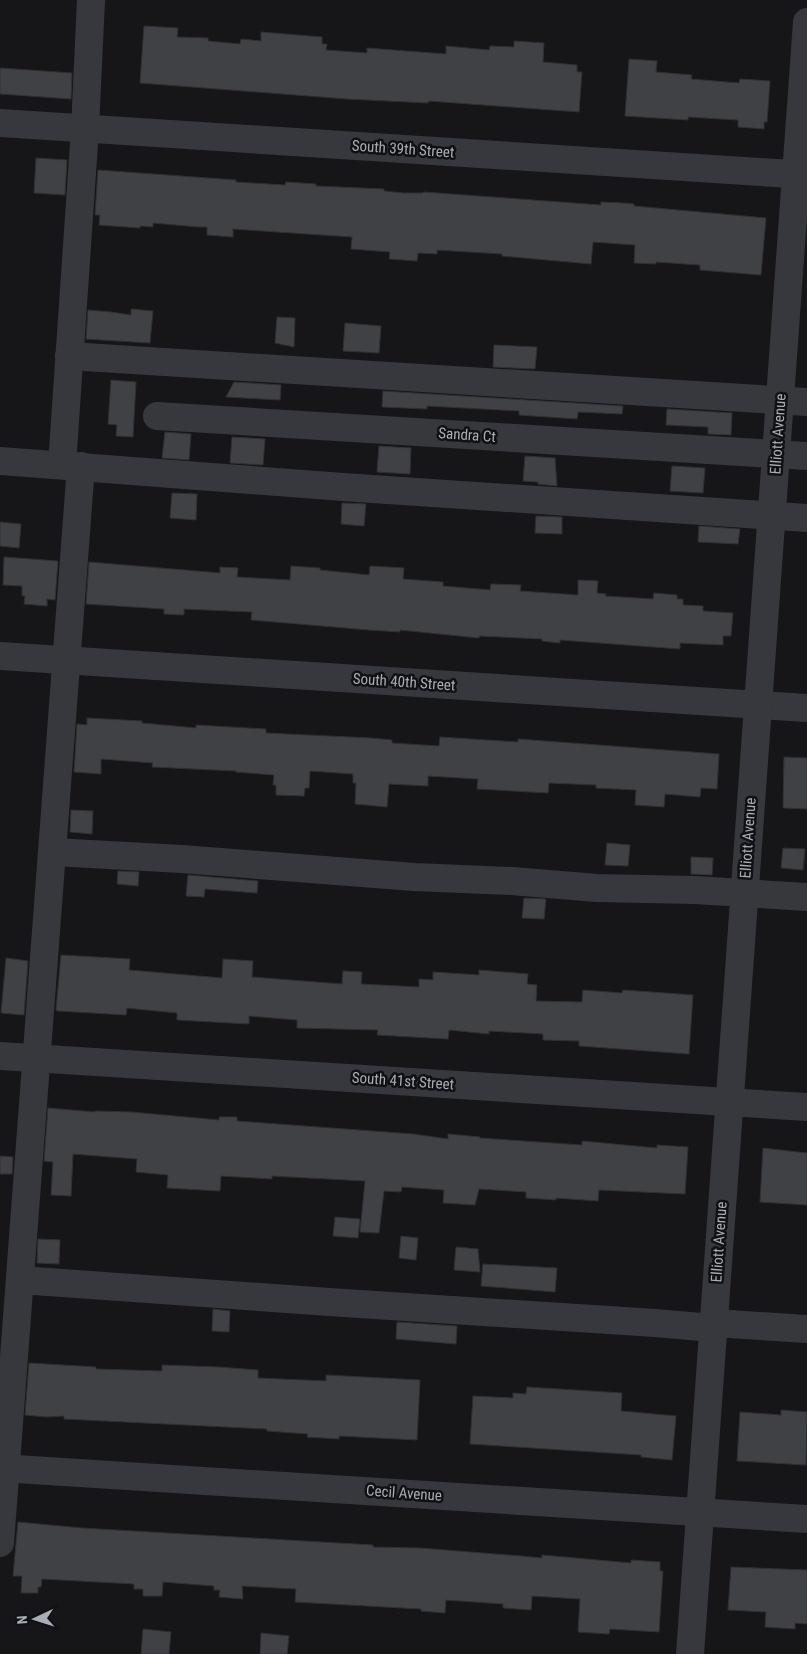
<svg xmlns="http://www.w3.org/2000/svg" width="807" height="1654" viewBox="0 0 807 1654" font-family="'Roboto Condensed',sans-serif">
<style>
.building{fill:#404145;stroke:#303034}
.lines{fill:none;stroke-linecap:round;stroke-linejoin:round}
.minor{stroke:#37383d;stroke-width:28}
.labels{text-anchor:middle;stroke-width:5;stroke-linejoin:round;paint-order:stroke}
.street-label{font-size:15px;fill:#a8adb8;stroke:#111113}
</style>
<rect width="100%" height="100%" fill="#161618"/>
<!-- building -->
<g class="building">
<polygon points="144,26 178,28 177,37 208,38 208,41 240,44 241,39 261,41 261,32 322,37 322,44 327,44 326,50 367,53 367,48 446,54 446,46 489,50 490,46 514,47 514,41 544,43 543,62 577,65 577,72 582,72 579,112 429,101 428,103 347,99 140,83"/>
<polygon points="629,59 657,61 656,72 692,75 691,79 739,83 740,79 770,81 767,122 764,122 764,129 738,127 738,120 688,117 688,120 625,116"/>
<polygon points="0,68 72,73 71,99 0,94"/>
<polygon points="36,158 67,160 65,195 34,193"/>
<polygon points="98,170 236,180 236,182 285,185 286,182 316,184 316,186 384,189 384,191 404,193 423,193 424,192 601,205 601,202 623,203 634,204 634,206 766,218 761,275 700,270 700,265 656,262 656,264 634,263 635,245 593,242 591,264 502,256 502,254 437,250 437,254 418,253 417,261 389,259 390,252 351,249 352,237 233,229 233,237 207,235 207,227 199,227 153,223 153,227 140,226 140,228 99,225 100,215 95,215"/>
<polygon points="131,309 153,311 150,343 86,339 88,310 111,312 131,315"/>
<polygon points="277,317 295,318 294,347 275,343"/>
<polygon points="345,323 381,326 379,353 343,351"/>
<polygon points="494,345 537,347 535,369 493,367"/>
<polygon points="111,380 136,382 133,437 116,436 117,425 108,424"/>
<polygon points="234,382 281,385 280,400 226,397"/>
<polygon points="383,391 623,406 622,414 578,412 577,419 519,415 519,411 427,406 427,409 382,407"/>
<polygon points="667,409 732,413 731,435 708,434 708,427 666,425"/>
<polygon points="165,432 191,434 189,460 162,458"/>
<polygon points="232,437 265,439 263,465 230,463"/>
<polygon points="379,446 411,448 410,474 377,472"/>
<polygon points="525,456 555,458 557,486 538,484 538,482 523,481"/>
<polygon points="672,466 705,468 703,493 670,491"/>
<polygon points="172,493 197,494 196,520 170,518"/>
<polygon points="342,503 366,504 364,526 341,524"/>
<polygon points="536,516 562,517 562,534 535,533"/>
<polygon points="0,522 21,524 19,548 0,546"/>
<polygon points="699,526 740,529 738,544 698,542"/>
<polygon points="4,557 58,561 55,600 47,599 47,606 24,604 25,596 22,596 22,586 3,585"/>
<polygon points="89,562 220,573 220,567 238,568 237,577 290,580 291,566 320,568 320,570 369,575 370,566 404,568 403,579 443,582 443,586 490,590 491,584 521,585 520,591 578,595 578,580 598,581 597,593 606,594 605,596 653,599 654,593 677,595 677,599 683,599 683,605 703,606 703,611 733,613 731,636 723,636 723,645 680,643 680,649 560,640 560,643 542,641 542,639 479,636 479,638 400,630 400,632 369,630 251,620 252,612 184,609 184,615 164,614 164,609 86,604"/>
<polygon points="87,718 142,721 142,723 196,728 196,725 266,729 266,733 371,738 392,740 392,743 439,746 440,737 518,742 518,739 719,754 717,789 701,788 700,797 665,794 664,807 635,805 636,790 596,788 596,785 549,783 548,793 477,789 478,779 428,776 428,786 389,784 387,807 355,804 356,783 353,783 353,774 310,771 309,788 305,788 304,796 276,795 276,785 273,785 274,775 236,772 236,771 152,767 153,763 101,759 101,774 74,772 77,724 87,725"/>
<polygon points="784,757 807,758 807,809 783,808"/>
<polygon points="71,810 93,811 92,834 70,832"/>
<polygon points="607,843 630,845 628,866 605,865"/>
<polygon points="783,848 805,849 803,870 781,868"/>
<polygon points="691,857 713,858 712,875 691,874"/>
<polygon points="118,871 139,872 138,886 117,884"/>
<polygon points="188,875 258,881 257,893 205,889 204,897 186,896"/>
<polygon points="524,898 546,899 544,919 522,918"/>
<polygon points="61,955 130,959 129,970 222,978 223,959 253,961 252,977 342,984 343,971 362,972 361,984 419,987 419,979 433,980 433,972 479,975 479,970 528,974 527,984 537,985 536,1001 582,1002 583,990 622,993 623,990 693,995 689,1054 579,1046 579,1041 543,1040 543,1034 489,1031 489,1034 449,1030 448,1039 377,1035 378,1030 297,1028 297,1020 249,1016 249,1024 177,1020 177,1013 127,1008 126,1015 58,1011 56,1010"/>
<polygon points="6,958 28,961 24,1015 1,1013"/>
<polygon points="48,1108 95,1112 95,1111 131,1112 219,1120 219,1117 237,1117 237,1121 413,1134 448,1139 448,1134 480,1137 480,1138 582,1145 582,1141 657,1148 657,1145 688,1147 685,1194 599,1190 598,1201 556,1198 556,1200 526,1198 526,1192 479,1189 475,1205 443,1203 444,1190 402,1187 401,1192 384,1191 379,1233 360,1232 365,1181 272,1176 272,1179 221,1176 220,1191 167,1188 168,1175 136,1172 137,1159 73,1154 71,1196 51,1195 53,1162 44,1161"/>
<polygon points="763,1148 807,1153 807,1205 760,1202"/>
<polygon points="0,1156 13,1157 12,1174 0,1174"/>
<polygon points="335,1217 360,1219 358,1238 333,1236"/>
<polygon points="401,1236 418,1238 416,1260 399,1258"/>
<polygon points="38,1239 60,1240 59,1264 37,1263"/>
<polygon points="456,1247 478,1249 480,1272 454,1270"/>
<polygon points="483,1264 557,1268 555,1292 481,1286"/>
<polygon points="213,1309 230,1311 229,1332 212,1331"/>
<polygon points="397,1322 457,1326 456,1344 396,1339"/>
<polygon points="29,1363 96,1367 96,1369 162,1371 162,1365 218,1367 258,1370 258,1378 326,1381 326,1375 420,1380 417,1440 339,1436 339,1439 307,1437 308,1434 267,1431 267,1429 64,1419 64,1416 47,1417 25,1415"/>
<polygon points="527,1387 622,1393 621,1411 676,1416 672,1460 641,1457 641,1455 470,1444 473,1396 513,1398 513,1393 526,1394"/>
<polygon points="781,1410 807,1412 806,1465 737,1461 740,1412 781,1415"/>
<polygon points="18,1522 82,1528 338,1543 373,1545 373,1547 420,1548 521,1556 542,1558 542,1555 631,1563 631,1560 660,1562 660,1571 663,1571 659,1632 610,1629 609,1634 578,1632 580,1599 532,1596 531,1610 503,1608 503,1604 446,1600 445,1613 421,1611 421,1609 295,1602 296,1589 242,1586 243,1599 219,1597 220,1590 214,1590 214,1586 163,1582 162,1596 143,1596 143,1589 134,1589 134,1584 42,1579 41,1587 38,1587 38,1593 21,1593 22,1576 13,1576"/>
<polygon points="731,1567 807,1570 807,1624 795,1623 795,1629 765,1627 766,1612 728,1610"/>
<polygon points="143,1629 171,1632 169,1654 141,1654"/>
<polygon points="261,1633 289,1636 287,1654 260,1654"/>
</g>
<g class="lines">
<!-- minor -->
<g class="minor">
<polyline points="0,123 807,175"/>
<polyline points="69,356 807,402"/>
<polyline points="157,416 807,456"/>
<polyline points="0,461 343,487 807,518"/>
<polyline points="62,465 85,129 91,0"/>
<polyline points="0,656 807,708"/>
<polyline points="53,852 182,859 414,877 512,881 597,888 695,890 807,897"/>
<polyline points="0,1056 807,1107"/>
<polyline points="20,1280 329,1302 655,1323 713,1328"/>
<polyline points="714,1323 807,1329"/>
<polyline points="0,1468 807,1519"/>
<polyline points="0,1543 81,466"/>
<polyline points="690,1654 807,22"/>
</g>
</g>
<g class="labels">
<!-- street labels -->
<g class="street-label">
<text transform="translate(403 149) rotate(4)" y="5">South 39th Street</text>
<text transform="translate(778 434) rotate(-86)" y="5">Elliott Avenue</text>
<text transform="translate(467 435) rotate(4)" y="5">Sandra Ct</text>
<text transform="translate(404 682) rotate(4)" y="5">South 40th Street</text>
<text transform="translate(748 838) rotate(-86)" y="5">Elliott Avenue</text>
<text transform="translate(403 1081) rotate(4)" y="5">South 41st Street</text>
<text transform="translate(719 1242) rotate(-86)" y="5">Elliott Avenue</text>
<text transform="translate(404 1493) rotate(4)" y="5">Cecil Avenue</text>
</g>
</g>
<!-- north arrow -->
<g transform="translate(35 1619) rotate(266)" stroke="#111113" stroke-width="4" paint-order="stroke">
<path d="M0-4L9 19L0 12L-9 19Z" fill="#a8adb8"/>
<text y="-8" font-size="14" font-weight="bold" text-anchor="middle" fill="#a8adb8">N</text>
</g>
</svg>
